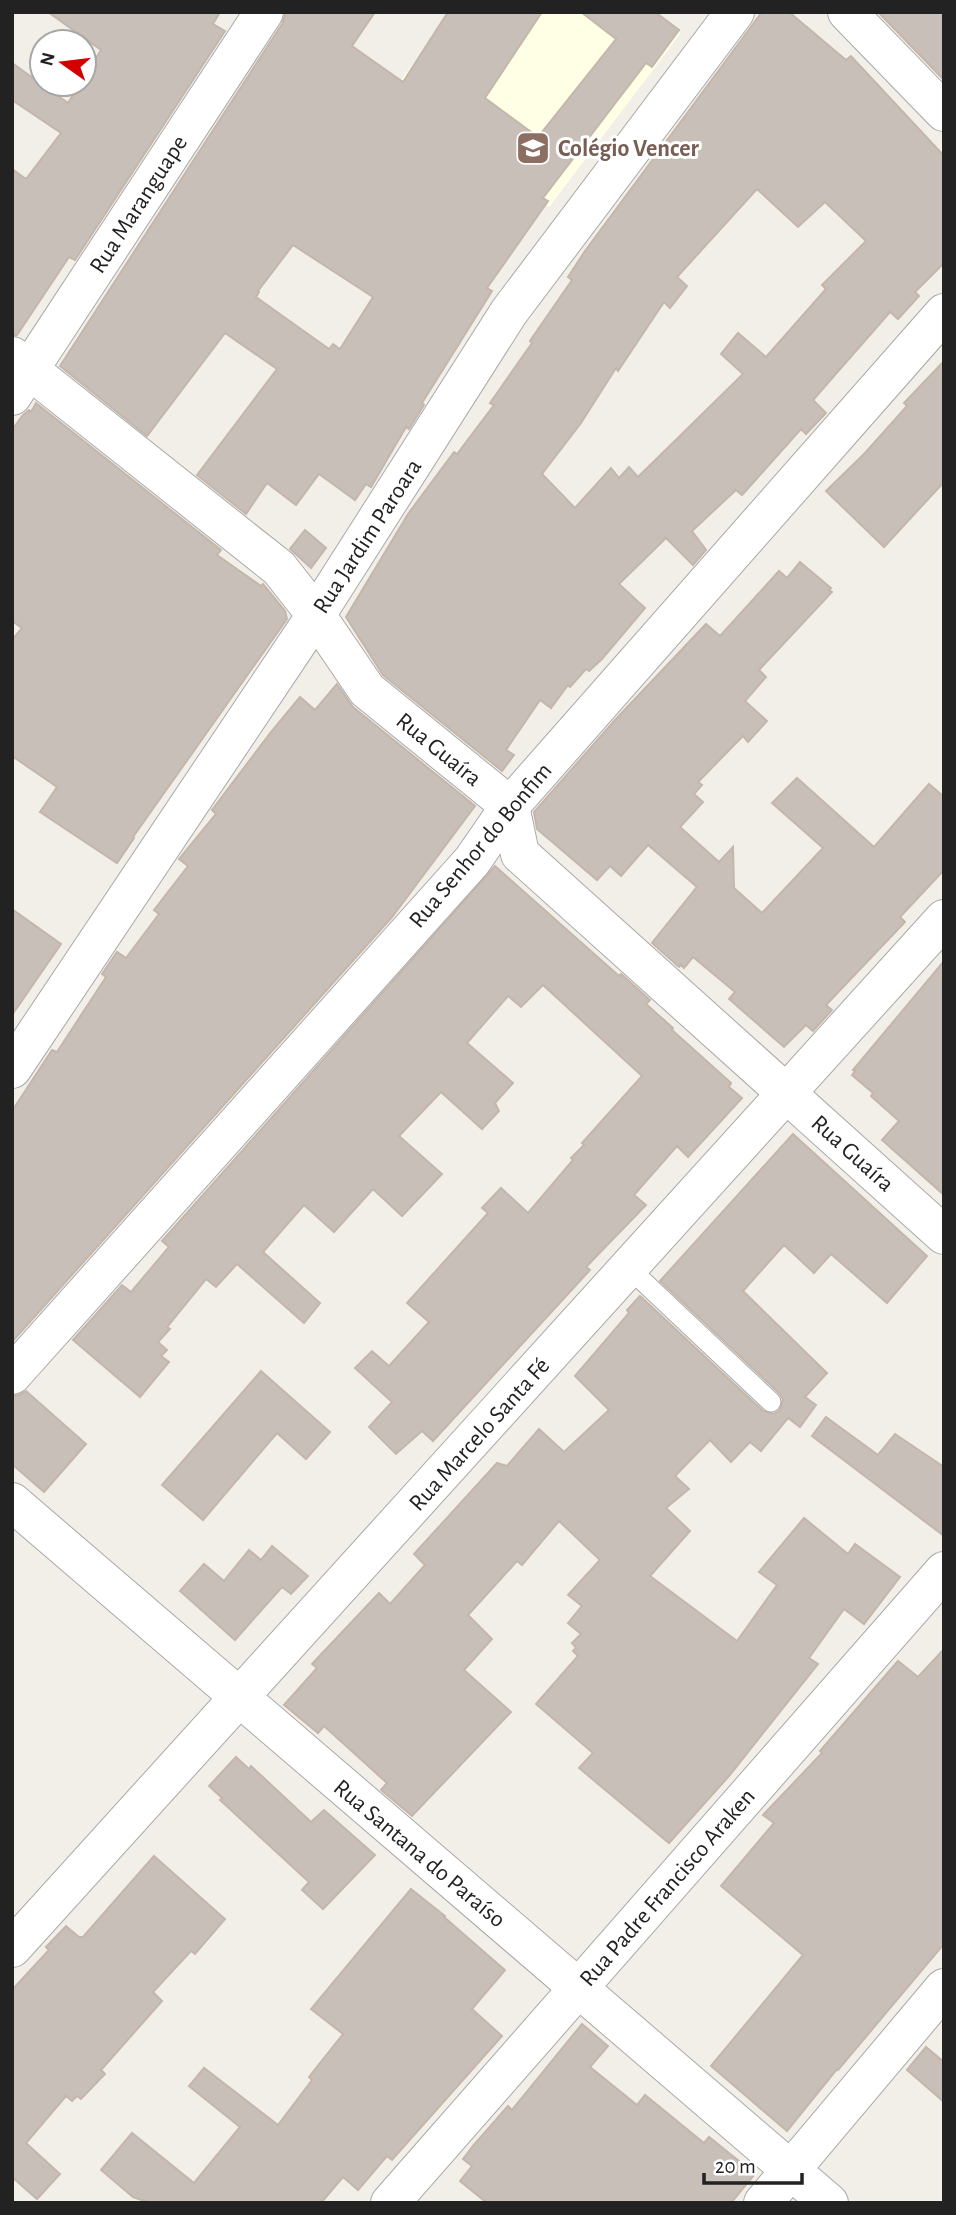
<svg xmlns="http://www.w3.org/2000/svg" width="956" height="2215" viewBox="0 0 956 2215" font-family="'Alegreya Sans',sans-serif">
<style>
.education{fill:#ffffe5}
.building{fill:#c7bfb8;stroke:#c4b6ab;stroke-width:2;fill-rule:evenodd}
.lines{fill:none;stroke-linecap:round;stroke-linejoin:round}
.service-casing{stroke:#a9a9a9;stroke-width:21}
.minor-casing{stroke:#a9a9a9;stroke-width:40}
.tertiary-casing{stroke:#a9a9a9;stroke-width:40}
.service{stroke:#fff;stroke-width:19}
.minor{stroke:#fff;stroke-width:38}
.tertiary{stroke:#fff;stroke-width:38}
.labels{text-anchor:middle;stroke-width:6;stroke-linejoin:round;paint-order:stroke}
.education-label{font-size:24px;font-weight:bold;fill:#785e54;stroke:#fff;text-anchor:start}
.street-label{font-size:24px;fill:#222;stroke:#fff}
</style>
<rect width="100%" height="100%" fill="#f2efe9"/>
<!-- education -->
<polygon class="education" points="452,12 653,12 681,33 549,207 394,89"/>
<!-- building -->
<g class="building">
<polygon points="48,12 220,12 213,24 225,31 75,260 69,257 17,335 12,335 12,169 26,179 61,133 12,100 12,63 68,103 80,84 84,84 84,77 101,50"/>
<path d="M286 12H375L352 46 403 82 448 12H542L485 98 538 137 616 39 581 12H655L679 30 652 67 646 63 543 198 548 201 487 288 492 291 422 403 424 405 409 429 406 427 371 487 366 484 355 500 319 474 296 505 267 483 246 514 197 475 277 369 225 333 147 436 60 366 282 24ZM293 245 373 297 340 349 333 344 329 349 256 297 259 292 258 291Z"/>
<path d="M762 12H789L846 60 851 56 944 156V263L915 292 919 296 898 319 890 312 813 400 826 413 806 434 801 429 742 495 736 490 692 531 706 550 693 565 666 538 619 584 645 608 602 659 589 671 586 669 570 687 568 685 551 708 540 700 506 750 514 755 502 771 383 675 346 617 408 514 454 452 457 454 494 405 490 403 532 343 530 341 572 280 568 277 585 251ZM757 189 798 227 825 202 866 241 822 285 826 289 766 357 738 333 721 354 743 374 638 477 629 467 619 478 611 468 575 508 542 474 581 423 616 368 618 371 664 302 670 308 687 286 677 277Z"/>
<polygon points="878,12 944,12 944,80"/>
<polygon points="944,361 944,482 884,547 826,491 865,453 907,406 904,403"/>
<polygon points="36,403 221,550 217,555 261,586 263,584 285,611 287,619 133,837 134,838 117,863 40,812 57,787 12,756 12,640 22,628 12,621 12,430 23,415 29,410 31,412"/>
<polygon points="305,530 326,548 311,568 290,549"/>
<polygon points="800,562 831,588 829,590 832,592 759,670 766,677 745,701 767,721 748,742 743,736 698,782 702,785 694,794 703,802 680,827 719,862 733,847 734,888 762,913 823,848 772,803 797,778 874,847 929,784 944,797 944,870 900,917 905,922 826,1005 832,1010 813,1031 806,1025 784,1047 729,999 735,992 693,957 684,968 681,965 679,967 652,943 697,887 648,845 621,876 610,866 597,880 537,829 534,812 615,720 706,624 720,636 779,571 787,578"/>
<polygon points="337,684 353,707 475,806 392,917 12,1342 12,1111 52,1050 57,1052 106,977 102,974 117,952 126,958 159,914 154,910 188,866 179,859 216,814 212,810 271,732 300,697 315,710"/>
<polygon points="495,866 619,976 621,974 650,1000 646,1004 673,1028 672,1030 731,1083 729,1087 742,1098 688,1157 677,1146 634,1195 646,1205 586,1267 590,1270 433,1441 422,1431 396,1454 369,1427 392,1402 355,1368 372,1351 389,1366 429,1322 407,1303 488,1213 482,1208 501,1188 528,1213 573,1160 571,1158 584,1145 582,1143 642,1076 543,985 521,1007 508,996 467,1043 513,1083 495,1103 499,1111 482,1129 441,1092 399,1136 442,1174 402,1216 373,1189 334,1232 304,1205 263,1252 320,1303 304,1323 237,1264 216,1287 206,1279 167,1327 170,1329 158,1342 167,1350 161,1356 169,1362 140,1397 73,1340 122,1285 131,1292 169,1247 162,1241"/>
<polygon points="12,909 61,944 12,1015"/>
<polygon points="944,961 944,1195 882,1140 899,1121 871,1096 873,1093 852,1075 855,1071 853,1070"/>
<polygon points="793,1134 927,1256 887,1303 831,1254 814,1273 784,1245 743,1291 827,1373 805,1397 816,1405 800,1427 788,1418 761,1451 750,1442 731,1462 710,1440 675,1476 689,1489 666,1508 690,1531 650,1576 737,1641 777,1585 759,1572 804,1518 848,1554 855,1544 900,1577 864,1624 844,1609 809,1658 818,1664 729,1776 669,1843 579,1768 593,1753 536,1704 578,1656 573,1651 576,1648 572,1643 581,1634 568,1623 582,1606 568,1595 600,1560 559,1521 522,1565 517,1561 468,1615 492,1639 464,1670 511,1712 412,1816 381,1790 387,1783 324,1726 318,1733 284,1705 317,1668 312,1664 379,1593 390,1604 425,1565 414,1554 497,1463 507,1466 539,1429 564,1452 609,1410 575,1376 629,1313 627,1310 640,1296 763,1411 774,1414 780,1410 783,1399 779,1393 660,1281"/>
<polygon points="261,1371 330,1432 306,1459 277,1433 203,1520 162,1485"/>
<polygon points="26,1391 86,1444 44,1492 12,1464 12,1396 19,1395"/>
<polygon points="826,1417 878,1455 895,1434 944,1467 944,1536 812,1436"/>
<polygon points="272,1546 308,1576 291,1594 282,1587 235,1640 180,1591 204,1564 224,1581 249,1550 261,1560"/>
<polygon points="944,1649 944,1944 838,2070 837,2069 787,2131 711,2066 803,1955 721,1886 774,1823 763,1815 822,1753 820,1751 898,1661 918,1677"/>
<polygon points="236,1757 249,1769 251,1766 311,1822 324,1810 375,1855 323,1909 302,1890 309,1882 220,1800 222,1798 209,1786"/>
<polygon points="154,1856 225,1919 195,1954 191,1951 153,1992 162,2001 101,2070 105,2074 81,2099 77,2096 72,2101 66,2096 26,2143 60,2174 37,2199 12,2177 12,1990 49,1950 46,1947 66,1926 79,1937 83,1937"/>
<polygon points="411,1889 445,1916 444,1917 505,1970 472,2009 502,2036 392,2160 387,2156 358,2190 343,2177 321,2203 150,2203 133,2197 101,2170 132,2133 194,2183 240,2127 189,2086 204,2068 278,2125 312,2080 309,2077 343,2034 311,2009"/>
<polygon points="582,2024 608,2046 590,2067 637,2105 645,2095 704,2143 709,2137 755,2174 731,2203 487,2203 460,2181 472,2166 463,2159 473,2146 508,2106 512,2110"/>
<polygon points="926,2047 944,2062 944,2102 907,2070"/>
</g>
<g class="lines">
<!-- service casing -->
<g class="service-casing">
<polyline id="service" points="629,1268 771,1402"/>
</g>
<!-- minor casing -->
<g class="minor-casing">
<g id="minor">
<polyline points="12,356 279,568 316,615 367,690 510,806 520,854 944,1235"/>
<polyline points="12,396 264,12"/>
<polyline points="12,1069 316,615 509,312 735,12"/>
<polyline points="12,1375 472,861 510,806 944,313"/>
<polyline points="12,1502 829,2203"/>
<polyline points="12,1948 944,919"/>
<polyline points="390,2203 944,1571"/>
<polyline points="763,2203 944,1988"/>
</g>
</g>
<!-- tertiary casing -->
<g class="tertiary-casing">
<polyline id="tertiary" points="847,12 944,112"/>
</g>
<!-- service -->
<use href="#service" class="service"/>
<!-- minor -->
<use href="#minor" class="minor"/>
<!-- tertiary -->
<use href="#tertiary" class="tertiary"/>
</g>
<!-- icons -->
<defs>
<g id="school-square" transform="scale(1.75)"><rect x="-9" y="-9" width="18" height="18" rx="4" fill="#8d6e63" stroke="#fff"/><path d="M0-5L7-2L0 1L-7-2ZM-4 1L0 2.5L4 1V4Q0 6-4 4Z" fill="#fff"/></g>
</defs>
<g fill-rule="evenodd">
<use href="#school-square" x="533" y="148"/>
</g>
<g class="labels">
<!-- education labels -->
<g class="education-label">
<text x="558" y="156">Colégio Vencer</text>
</g>
<!-- street labels -->
<g class="street-label">
<text transform="translate(138 204) rotate(-57)" y="8">Rua Maranguape</text>
<text transform="translate(367 536) rotate(-57)" y="8">Rua Jardim Paroara</text>
<text transform="translate(439 749) rotate(39)" y="8">Rua Guaíra</text>
<text transform="translate(480 845) rotate(-50)" y="8">Rua Senhor do Bonfim</text>
<text transform="translate(853 1153) rotate(42)" y="8">Rua Guaíra</text>
<text transform="translate(479 1434) rotate(-48)" y="8">Rua Marcelo Santa Fé</text>
<text transform="translate(420 1853) rotate(40)" y="8">Rua Santana do Paraíso</text>
<text transform="translate(667 1887) rotate(-49)" y="8">Rua Padre Francisco Araken</text>
</g>
</g>
<!-- border -->
<rect width="956" height="2215" fill="none" stroke="#222222" stroke-width="28"/>
<!-- north arrow -->
<g transform="translate(63 63) rotate(284)"><circle r="33" fill="#ffffff" stroke="#a7a7a7" stroke-width="2"/>
<path d="M0-5L12 26L0 18L-12 26Z" fill="#d40000"/>
<text y="-10" font-size="19" font-weight="bold" text-anchor="middle" fill="#222222">N</text>
</g>
<!-- scale -->
<path d="M704 2173v10h98v-10" fill="none" stroke="#222222" stroke-width="3.5"/>
<text x="715" y="2173" font-size="21" fill="#222222" stroke="#ffffff" stroke-width="5" paint-order="stroke">20 m</text>
</svg>
